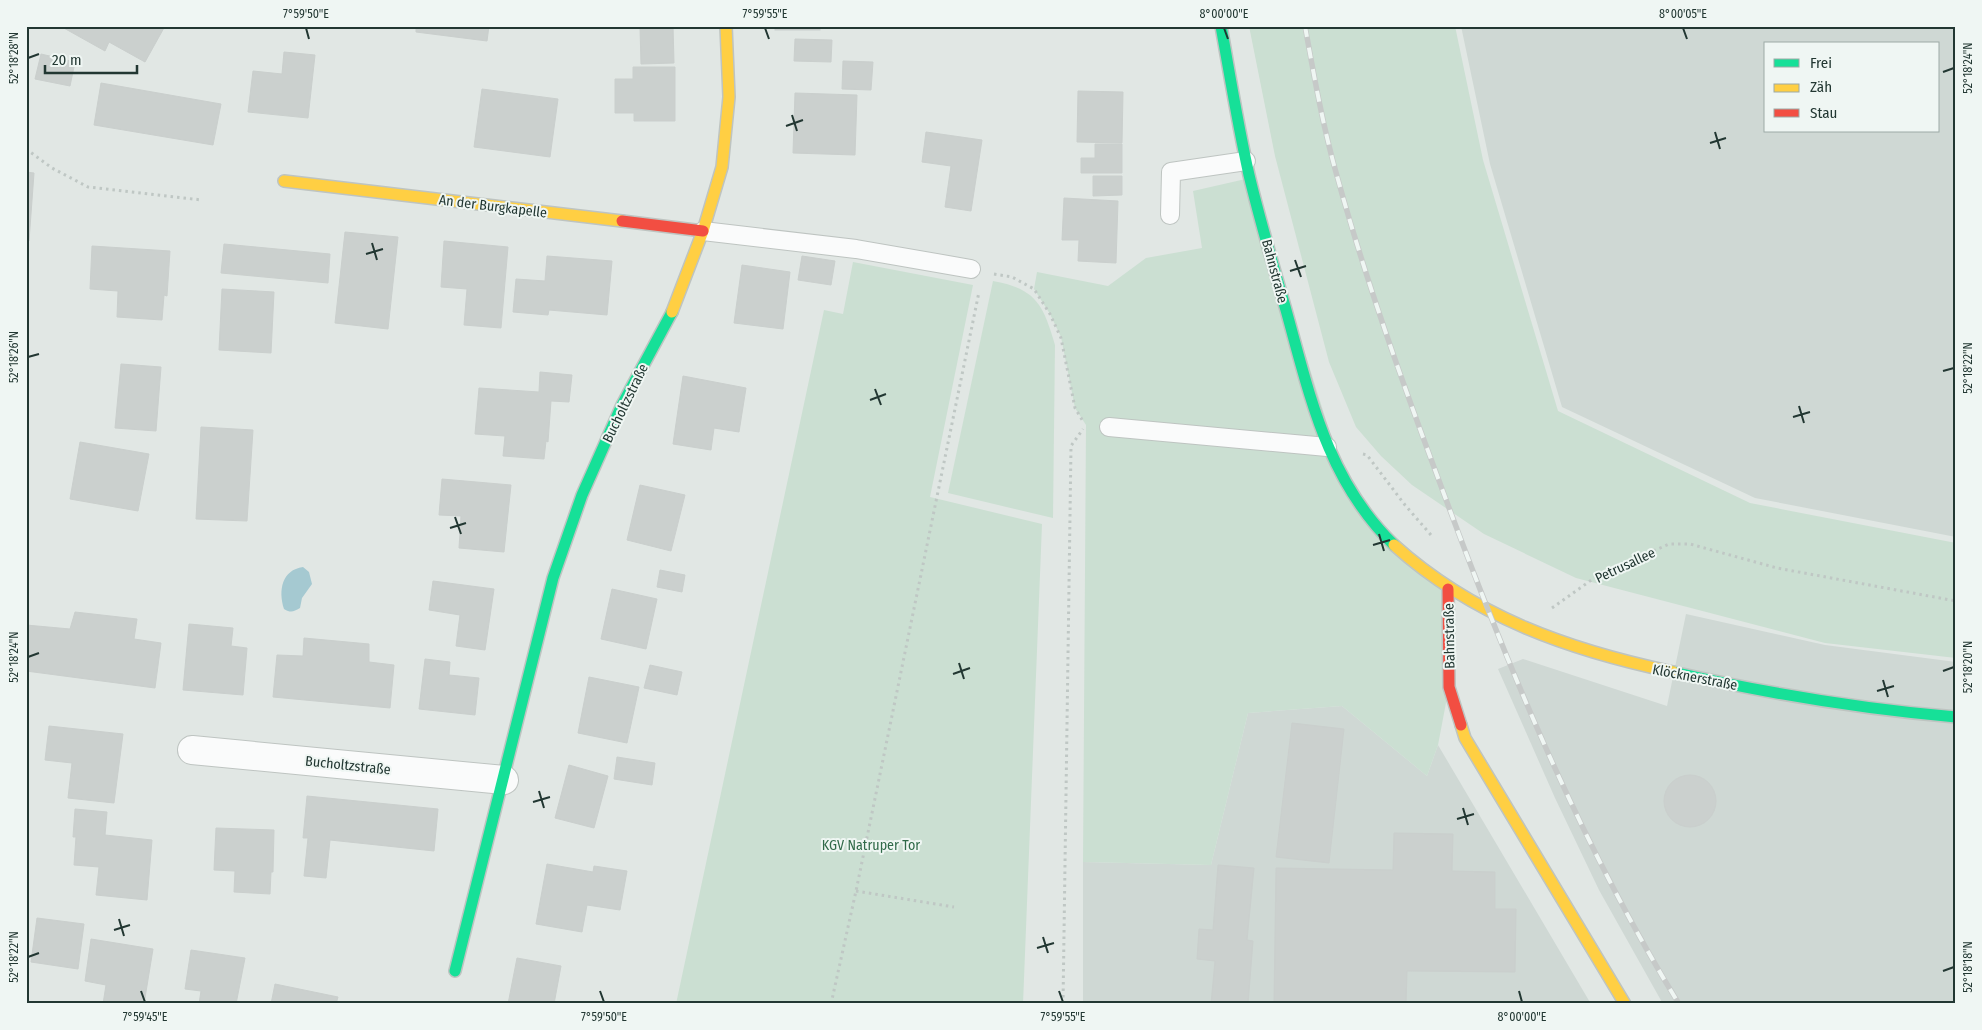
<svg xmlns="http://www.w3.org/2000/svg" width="1982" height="1030" viewBox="0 0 1982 1030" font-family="'Fira Sans Condensed',sans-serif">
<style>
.built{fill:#cfd8d4;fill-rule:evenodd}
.green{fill:#cbdfd2}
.water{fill:#a5c9d1}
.building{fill:#cbd0ce;stroke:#cacfcd}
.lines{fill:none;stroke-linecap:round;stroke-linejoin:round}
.lane-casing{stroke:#bec4c1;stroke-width:20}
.street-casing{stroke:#bec4c1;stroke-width:30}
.fast-casing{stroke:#bec4c1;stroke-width:14}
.slow-casing{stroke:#bec4c1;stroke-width:14}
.jam-casing{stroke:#bec4c1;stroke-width:14}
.path{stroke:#bfc7c4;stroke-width:3;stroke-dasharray:2.5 4;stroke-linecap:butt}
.lane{stroke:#fafbfb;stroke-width:18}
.street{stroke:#fafbfb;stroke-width:28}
.fast{stroke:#16e098;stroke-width:11}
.slow{stroke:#ffcf43;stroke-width:11}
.jam{stroke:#f24e42;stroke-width:11}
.rail-casing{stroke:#c6c9c8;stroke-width:5.5}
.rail{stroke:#eff6f3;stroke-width:4;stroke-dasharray:11;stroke-linecap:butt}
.ticks{fill:none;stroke:#223732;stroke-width:2}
.labels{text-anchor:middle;stroke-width:4;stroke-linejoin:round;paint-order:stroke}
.street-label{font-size:14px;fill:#223732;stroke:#eff6f3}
.park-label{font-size:14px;fill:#306a49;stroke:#eff6f3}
.neatline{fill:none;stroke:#223732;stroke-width:2}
.ticks-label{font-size:12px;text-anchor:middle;fill:#223732}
</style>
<rect width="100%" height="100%" fill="#e1e7e4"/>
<!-- built -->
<g class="built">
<path d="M1461 26H1956V537L1755 498 1562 407 1490 164ZM1766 44H1938V131H1766Z"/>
<polygon points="1686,614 1825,645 1956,662 1956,1004 1663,1004 1599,890 1555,798 1498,669 1523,659 1667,706"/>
<polygon points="1342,706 1427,776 1438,745 1591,1004 1083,1004 1083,862 1211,865 1248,713"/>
</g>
<!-- green -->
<g class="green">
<polygon points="1249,26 1455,26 1483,160 1558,411 1750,503 1956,543 1956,658 1825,643 1576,578 1484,534 1412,485 1381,456 1356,427 1329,362 1275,156"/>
<polygon points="1250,178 1348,490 1448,589 1449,687 1438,745 1427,776 1342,706 1248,713 1211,865 1083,862 1086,425 1075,408 1061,337 1050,314 1034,289 1037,272 1108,286 1146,258 1202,248 1193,191"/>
<polygon points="29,241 26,577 26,243"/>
<polygon points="853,262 973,285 930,497 1042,524 1023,1004 676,1004 824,310 843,314"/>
<path d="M993 281C1037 289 1043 305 1055 345L1053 518 948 493Z"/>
</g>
<!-- water -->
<path class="water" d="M303 567 309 572 312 584 302 598 300 608C293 612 291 613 284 609 278 590 282 570 303 567Z"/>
<!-- building -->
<g class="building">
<polygon points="165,26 145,62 109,42 105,51 62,27"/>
<polygon points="416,26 489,26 487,41 416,32"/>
<polygon points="673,26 674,63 641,64 640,27"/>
<rect x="775" y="26" width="45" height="4"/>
<polygon points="795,39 832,40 831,62 794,61"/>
<polygon points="284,52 315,55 308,118 248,112 253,71 282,74"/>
<polygon points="41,54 75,62 70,86 35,79"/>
<polygon points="843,61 873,62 871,90 842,89"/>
<polygon points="633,67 675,67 675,121 634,121 634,113 615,113 615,79 633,79"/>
<polygon points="101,83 221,104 213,145 94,125"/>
<polygon points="482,89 558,99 550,157 474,147"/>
<polygon points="1078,91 1123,92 1122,143 1077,142"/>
<polygon points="795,93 857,95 855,155 793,153"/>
<polygon points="926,132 982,140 971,211 945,207 951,166 922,162"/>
<polygon points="1095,144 1122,144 1122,173 1081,173 1081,158 1095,158"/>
<polygon points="26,172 34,173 29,241 26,243"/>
<polygon points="1093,176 1122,176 1122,195 1093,196"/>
<polygon points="1064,198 1118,201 1116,263 1078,261 1079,240 1062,240"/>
<polygon points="345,232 398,237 388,329 335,323"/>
<polygon points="444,241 508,247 501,328 464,325 467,289 441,287"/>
<polygon points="224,244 330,254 328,283 221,273"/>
<polygon points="92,246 170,251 167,296 164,295 162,320 117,317 118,291 90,289"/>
<polygon points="547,256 612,261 607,315 549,310 548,315 513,312 516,279 545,281"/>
<polygon points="802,256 835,261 831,285 798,280"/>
<polygon points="742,265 790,272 783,329 734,323"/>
<polygon points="222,289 274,292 271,353 219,350"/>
<polygon points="121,364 161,367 156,431 115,428"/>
<polygon points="540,372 572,375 569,402 551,401 548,442 546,441 544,459 503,456 505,436 475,434 479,388 539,392"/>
<polygon points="683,376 746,388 739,432 714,428 711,450 673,444"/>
<polygon points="201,427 253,430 247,521 196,519"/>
<polygon points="80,442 149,454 138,511 70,499"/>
<polygon points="442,479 511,485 504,552 459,548 461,516 439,515"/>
<polygon points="640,485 685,495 671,551 627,540"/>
<polygon points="660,570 685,575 682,592 657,587"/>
<polygon points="433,581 494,589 485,650 456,646 460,615 429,610"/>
<polygon points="612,589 657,599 646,649 601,639"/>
<polygon points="75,612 137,619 134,639 161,643 155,688 26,671 26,625 70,629"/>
<polygon points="189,624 233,628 231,646 247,648 243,695 183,690"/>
<polygon points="304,638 369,644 369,662 394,665 390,708 273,697 277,655 303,656"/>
<polygon points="425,659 450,662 449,675 479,678 475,715 419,709"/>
<polygon points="650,665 682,672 677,695 644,688"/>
<polygon points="589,677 639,687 627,743 578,733"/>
<polygon points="1292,723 1344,729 1329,863 1276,857"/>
<polygon points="49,726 123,734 114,803 68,798 72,763 45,760"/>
<polygon points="617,757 655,763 652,785 614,779"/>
<polygon points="569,765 608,776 594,828 555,818"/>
<circle cx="1690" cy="801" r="26"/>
<polygon points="307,796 438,809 434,851 330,840 326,878 304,876 308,838 303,838"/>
<polygon points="75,809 107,812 105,835 152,840 147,900 96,895 99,867 74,865 76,837 73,837"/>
<polygon points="216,828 274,830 273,872 271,872 270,894 234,892 235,871 214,870"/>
<polygon points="1394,833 1453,834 1452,871 1495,872 1495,909 1516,909 1515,972 1407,971 1406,1004 1274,1004 1276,868 1393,870"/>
<polygon points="547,864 593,872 594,866 627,871 620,910 587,905 582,932 536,924"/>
<polygon points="1218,865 1254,868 1247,940 1253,941 1248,1004 1211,1004 1215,961 1197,959 1199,929 1213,930"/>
<polygon points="37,918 84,924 78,969 31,962"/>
<polygon points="91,939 153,949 144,1004 103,1004 106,985 85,981"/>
<polygon points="191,950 245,958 236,1004 199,1004 201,991 185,989"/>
<polygon points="517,958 561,966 554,1004 508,1004"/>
<polygon points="275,984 338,997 336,1004 271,1004"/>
</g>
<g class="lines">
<!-- lane casing -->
<g class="lane-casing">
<g id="lane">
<polyline points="1170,215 1171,172 1246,161"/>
<polyline points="703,231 856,249 971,269"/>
<polyline points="1109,427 1327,447"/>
</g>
</g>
<!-- street casing -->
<g class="street-casing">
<polyline id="street" points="192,750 504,780"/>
</g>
<!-- fast casing -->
<g class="fast-casing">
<g id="fast">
<path d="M1221 26C1230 76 1238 126 1249 175 1260 221 1273 265 1286 310 1310 396 1327 480 1394 545"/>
<path d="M1673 672C1766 693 1861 709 1956 717"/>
<polyline points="455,971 553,578 582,495 622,405 672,312"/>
</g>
</g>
<!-- slow casing -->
<g class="slow-casing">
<g id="slow">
<polyline points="284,181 622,221"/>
<polyline points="672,312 703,231 722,167 729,97 726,26"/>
<path d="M1394 545C1474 617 1569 650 1673 672"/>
<polyline points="1461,725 1465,738 1625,1004"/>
</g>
</g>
<!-- jam casing -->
<g class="jam-casing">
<g id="jam">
<polyline points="622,221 703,231"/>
<polyline points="1448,589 1449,687 1461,725"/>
</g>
</g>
<!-- path -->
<g class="path">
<polyline points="26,149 52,168 88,187 202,200"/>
<polyline points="994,274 1012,277 1034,289 1050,314 1061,338 1075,408 1084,423"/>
<polyline points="1363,454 1367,455 1405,505 1431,535"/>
<polyline points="1552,608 1597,576 1669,544 1690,544 1777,568 1956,601"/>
<polyline points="856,891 954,907"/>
<polyline points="831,1004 856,891 979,292"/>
<polyline points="1063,1004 1071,446 1083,429"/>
</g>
<!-- lane -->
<use href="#lane" class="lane"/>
<!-- street -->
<use href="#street" class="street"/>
<!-- fast -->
<use href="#fast" class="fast"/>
<!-- slow -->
<use href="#slow" class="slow"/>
<!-- jam -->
<use href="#jam" class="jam"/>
<!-- rail casing -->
<g class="rail-casing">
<path id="rail" d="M1305 26C1314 76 1323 127 1337 176 1366 281 1403 384 1441 486 1506 663 1580 843 1679 1004"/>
</g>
<!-- rail -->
<use href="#rail" class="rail"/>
</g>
<!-- ticks -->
<path class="ticks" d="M306 28 309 39M765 28 769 39M1224 28 1228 39M1683 28 1687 39M28 58 39 54M1943 72 1954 68M792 115 797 131M786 126 803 120M1715 132 1720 149M1710 143 1726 138M372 243 377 260M366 254 383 249M1295 260 1301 277M1290 271 1306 266M28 357 39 354M1943 371 1954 368M875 389 881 405M870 400 886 394M1799 406 1804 423M1793 417 1810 412M455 517 461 534M450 528 466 523M1379 534 1384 551M1373 545 1390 540M28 657 39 653M959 663 964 679M1943 671 1954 667M953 674 970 668M1883 680 1888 697M1877 691 1894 686M539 791 544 808M533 802 550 797M1463 808 1468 825M1457 819 1474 814M119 919 124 936M114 930 130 925M1043 937 1048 953M1037 948 1054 943M28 957 39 953M1943 971 1954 967M141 991 145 1002M600 991 604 1002M1059 991 1063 1002M1519 991 1522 1002"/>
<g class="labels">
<!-- street labels -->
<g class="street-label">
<text transform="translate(493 206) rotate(7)" y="5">An der Burgkapelle</text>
<text transform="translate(1275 271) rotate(75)" y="5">Bahnstraße</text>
<text transform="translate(625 403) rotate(-64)" y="5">Bucholtzstraße</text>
<text transform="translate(1625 565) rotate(-25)" y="5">Petrusallee</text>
<text transform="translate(1449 636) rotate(-91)" y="5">Bahnstraße</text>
<text transform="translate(1695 677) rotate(11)" y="5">Klöcknerstraße</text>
<text transform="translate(348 765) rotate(6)" y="5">Bucholtzstraße</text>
</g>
<!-- park labels -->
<g class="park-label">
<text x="871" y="850">KGV Natruper Tor</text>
</g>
</g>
<!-- border -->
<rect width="1982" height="1030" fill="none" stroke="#eff6f3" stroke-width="55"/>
<!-- legend -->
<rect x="1764" y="42" width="175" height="90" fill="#eff6f3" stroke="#9daaa6"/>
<rect x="1774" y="59" width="25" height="8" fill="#16e098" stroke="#9daaa6"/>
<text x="1810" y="68" font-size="15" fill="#223732">Frei</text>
<rect x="1774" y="84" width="25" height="8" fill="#ffcf43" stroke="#9daaa6"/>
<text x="1810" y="92" font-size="15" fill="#223732">Zäh</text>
<rect x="1774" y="109" width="25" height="8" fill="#f24e42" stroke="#9daaa6"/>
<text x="1810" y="118" font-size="15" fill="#223732">Stau</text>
<!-- scale -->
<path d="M45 65v8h92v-8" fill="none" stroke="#223732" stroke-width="2.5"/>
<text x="52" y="65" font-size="15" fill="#223732" stroke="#eff6f3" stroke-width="4" paint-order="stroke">20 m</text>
<rect x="28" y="28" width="1926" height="974" class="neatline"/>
<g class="ticks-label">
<text x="306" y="18">7°59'50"E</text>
<text x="765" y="18">7°59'55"E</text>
<text x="1224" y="18">8°00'00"E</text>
<text x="1683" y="18">8°00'05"E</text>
<text transform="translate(14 58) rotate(-90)" y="4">52°18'28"N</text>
<text transform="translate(1968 68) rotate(-90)" y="4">52°18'24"N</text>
<text transform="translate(14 357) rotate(-90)" y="4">52°18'26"N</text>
<text transform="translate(1968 368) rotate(-90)" y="4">52°18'22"N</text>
<text transform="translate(14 657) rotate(-90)" y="4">52°18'24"N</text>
<text transform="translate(1968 667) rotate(-90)" y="4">52°18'20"N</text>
<text transform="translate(14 957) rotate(-90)" y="4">52°18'22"N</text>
<text transform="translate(1968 967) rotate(-90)" y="4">52°18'18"N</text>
<text x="145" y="1021">7°59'45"E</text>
<text x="604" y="1021">7°59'50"E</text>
<text x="1063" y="1021">7°59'55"E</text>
<text x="1522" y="1021">8°00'00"E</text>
</g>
</svg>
